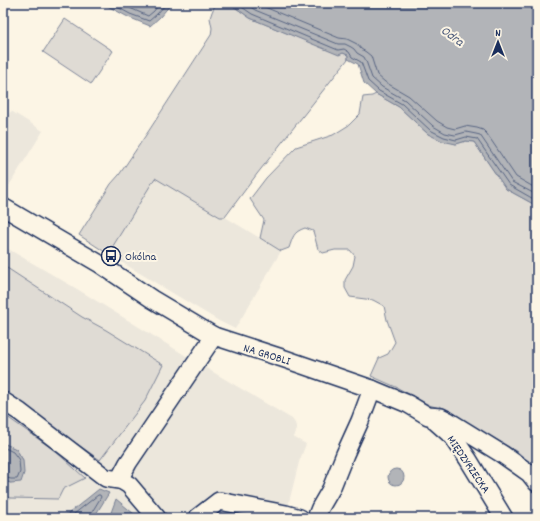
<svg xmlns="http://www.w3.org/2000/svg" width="540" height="521" viewBox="0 0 540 521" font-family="Dekko,sans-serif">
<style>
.built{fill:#ece7dc}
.green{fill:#dfdbd4;stroke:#7d8599}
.water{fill:#b2b4b8;stroke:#767f94}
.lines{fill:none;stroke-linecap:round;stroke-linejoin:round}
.shore{stroke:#576482;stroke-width:1}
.minor-casing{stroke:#1b2f5e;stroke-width:20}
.minor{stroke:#fcf5e5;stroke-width:17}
.labels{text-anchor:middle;stroke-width:4;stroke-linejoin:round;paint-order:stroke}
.poi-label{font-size:12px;fill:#1b2f5e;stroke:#fcf5e5;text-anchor:start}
.street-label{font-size:12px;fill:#1b2f5e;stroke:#fcf5e5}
.water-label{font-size:13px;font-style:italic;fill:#485779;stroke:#fcf5e5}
</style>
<rect width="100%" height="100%" fill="#fcf5e5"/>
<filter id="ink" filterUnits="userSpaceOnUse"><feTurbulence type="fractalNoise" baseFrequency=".025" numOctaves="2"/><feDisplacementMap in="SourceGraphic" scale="8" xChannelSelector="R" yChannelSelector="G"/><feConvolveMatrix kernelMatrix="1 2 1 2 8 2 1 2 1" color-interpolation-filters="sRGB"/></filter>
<g filter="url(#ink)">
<!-- built -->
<g class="built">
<polygon points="11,111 43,131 5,192 3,191 3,124"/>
<polygon points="155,177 220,217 225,217 281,251 235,329 219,321 108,254"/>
<polygon points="3,246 77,289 196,362 292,419 295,423 297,430 293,437 306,444 299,462 285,518 249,518 218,512 216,518 3,518"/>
</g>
<!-- green -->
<g class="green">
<polygon points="216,3 229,3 250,18 339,54 343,53 348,55 348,59 257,174 225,217 220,217 155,178 108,254 79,235 111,184 119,175 150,129 211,35 212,28 210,18 212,12"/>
<polygon points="65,19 113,51 91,84 43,52"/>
<path d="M376 94 399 107 428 134 456 144 466 141 474 142 506 189 537 206V470L519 453 440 406 439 408 429 405 396 387 371 376 379 358 388 354 395 342 387 320 384 306 373 300 350 297 345 288V280L353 266 355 256 350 250H335L323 253 318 249 313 231 305 228C293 232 293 237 289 248L281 251 260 238 264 220 250 199 266 178 296 147 333 135 349 125 360 114 363 97 372 96Z"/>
<polygon points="4,266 82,317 106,330 163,365 145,401 100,460 3,392 3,267"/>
<polygon points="3,414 54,450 85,478 63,489 58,499 11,498 3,496 3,481 11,483 23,460 16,449 3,443"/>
</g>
<!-- water -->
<g class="water">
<polygon points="102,3 172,3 160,17 150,26 128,17"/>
<polygon points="229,3 537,3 537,206 506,189 474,142 466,141 456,144 442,141 428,134 399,107 376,94 364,83 358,64 348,59 348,55 343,53 339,55 250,18"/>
<polygon points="3,443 16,449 23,460 24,473 21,482 11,483 3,481"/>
<circle cx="396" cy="477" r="8"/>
<polygon points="99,489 109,493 96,514 95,518 63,518"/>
<polygon points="116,499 134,514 137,518 109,518"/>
</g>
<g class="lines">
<!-- shore -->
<g class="shore">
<polyline points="110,3 130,14 149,21 157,14 167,3"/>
<polyline points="120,3 132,9 148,16 154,11 160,3"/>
<polyline points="236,3 252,14 338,50 344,49 349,52 352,57 361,62 368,81 379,91 402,104 430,130 444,137 456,140 466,137 477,139 509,185 537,201"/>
<polyline points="245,3 255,10 338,44 345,44 351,47 354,49 357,53 364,57 366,61 372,78 382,87 405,100 433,126 445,133 455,135 466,132 476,134 480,135 512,182 537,195"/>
<polyline points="255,3 339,38 347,39 357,44 361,49 366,52 371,56 377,75 385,82 409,96 437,121 447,127 455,129 465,126 477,128 483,130 487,134 516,177 537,189"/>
<polyline points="3,447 13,452 19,460 20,472 18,477 17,479 11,479 3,477"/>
<polyline points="69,518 98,495 100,495 101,497 92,512 91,518"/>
</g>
<!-- minor casing -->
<g class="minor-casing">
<g id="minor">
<polyline points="3,207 100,264 152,299 214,336 285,359 372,389 408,404 428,416 441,417 447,420 502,454 529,473 537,483"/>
<polyline points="3,401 20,412 106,478 119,480 128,463 214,336"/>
<polyline points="436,422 453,437 468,459 504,518"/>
<polyline points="119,479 129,485 157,518"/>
<polyline points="197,518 219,501 286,514 300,518"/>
<polyline points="316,518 320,508 331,489 345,454 360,421 372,389"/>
</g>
</g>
<!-- minor -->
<use href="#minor" class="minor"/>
</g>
</g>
<!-- icons -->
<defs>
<g id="bus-ring" transform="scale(1)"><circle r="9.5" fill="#fcf5e5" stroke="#1b2f5e" stroke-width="1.5"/><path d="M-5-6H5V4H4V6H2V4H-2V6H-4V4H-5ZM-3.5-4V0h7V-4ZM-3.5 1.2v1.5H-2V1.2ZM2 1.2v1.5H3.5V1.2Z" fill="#1b2f5e"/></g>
</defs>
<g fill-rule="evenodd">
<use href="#bus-ring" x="111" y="256"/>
</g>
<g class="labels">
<!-- poi labels -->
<g class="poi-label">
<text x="125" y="260">Okólna</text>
</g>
<!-- street labels -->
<g class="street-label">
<text transform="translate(267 354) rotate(17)" y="4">NA GROBLI</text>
<text transform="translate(469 464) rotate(56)" y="4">MIĘDZYRZECKA</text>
</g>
<!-- water labels -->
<g class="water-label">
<text transform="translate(453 35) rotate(36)" y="5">Odra</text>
</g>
</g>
<!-- margin -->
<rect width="540" height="521" fill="none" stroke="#fcf5e5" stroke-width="16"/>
<rect x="8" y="8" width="524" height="505" fill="none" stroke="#1b2f5e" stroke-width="1.5" filter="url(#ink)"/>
<!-- north arrow -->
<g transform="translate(498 42)" stroke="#fcf5e5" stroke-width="3" paint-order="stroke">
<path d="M0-3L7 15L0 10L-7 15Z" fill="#1b2f5e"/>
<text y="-6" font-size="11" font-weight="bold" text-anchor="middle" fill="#1b2f5e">N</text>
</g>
</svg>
